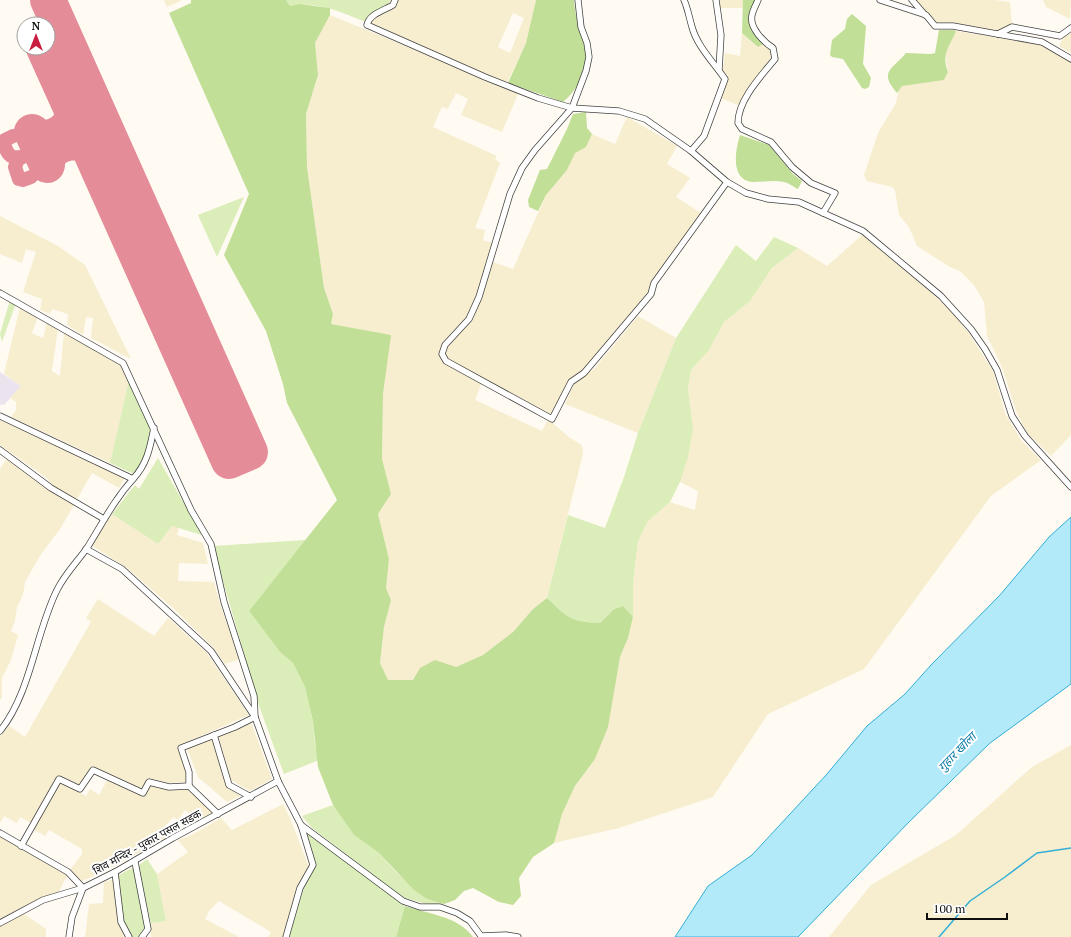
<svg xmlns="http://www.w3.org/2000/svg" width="1071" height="937" viewBox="0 0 1071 937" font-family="'PT Serif','Noto Sans Devanagari',serif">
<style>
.industrial{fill:#ebe3ee}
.farmland{fill:#f7eecf;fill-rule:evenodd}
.green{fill:#dbedb8}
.forest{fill:#c1df96}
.water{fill:#b2eafa;stroke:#34aed6}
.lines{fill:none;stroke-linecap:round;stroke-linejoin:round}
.stream{stroke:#34aed6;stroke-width:1.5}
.taxiway{stroke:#e48c98;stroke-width:14}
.runway{stroke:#e48c98;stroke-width:36}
.minor-casing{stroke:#424242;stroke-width:7}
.minor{stroke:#fff;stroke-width:5.5}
.labels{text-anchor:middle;stroke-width:4;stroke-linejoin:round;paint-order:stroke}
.street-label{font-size:11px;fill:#0f0f0f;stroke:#fff}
.water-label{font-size:12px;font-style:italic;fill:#0f7eaa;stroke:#fff}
</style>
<rect width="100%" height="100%" fill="#fffaf2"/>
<!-- industrial -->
<polygon class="industrial" points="0,372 21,386 4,405 1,404 0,406"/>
<!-- farmland -->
<g class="farmland">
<polygon points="164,0 182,0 167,7"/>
<path d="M390 0H536L526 43 507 83 366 22 369 16 375 11 384 8 389 4ZM513 13 524 18 510 53 498 47Z"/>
<polygon points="719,0 743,0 744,8 720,8"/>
<polygon points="914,0 994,0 1010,2 1012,26 997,31 936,23"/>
<polygon points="1043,0 1071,0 1070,19 1046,7"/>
<polygon points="330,15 435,58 518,94 502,132 461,115 468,99 456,93 448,109 442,107 433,127 497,156 495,159 500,163 475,228 485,230 483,240 493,243 477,296 468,317 439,352 443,359 482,382 475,400 542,431 548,419 570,438 582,445 583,454 547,598 533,609 513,632 483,655 456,667 420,668 413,680 388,681 380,663 384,627 391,600 386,588 389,559 378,514 391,494 382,459 383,394 390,335 331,324 333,314 324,288 307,167 306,114 318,75 315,43"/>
<polygon points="956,31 1041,45 1071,62 1071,435 1051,456 1027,433 1016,411 1002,367 987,336 984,302 974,285 960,271 950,267 917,246 909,227 899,215 895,190 892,187 867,181 864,175 878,133 896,103 899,89 902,86 916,83 944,80 948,72 945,54"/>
<polygon points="742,33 758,47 763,44 772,49 773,58 740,106 721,98 728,75 723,71 725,53 740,56"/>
<polygon points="1071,33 1071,53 1059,46 1064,37"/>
<polygon points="627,117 677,146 667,164 690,178 676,197 701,213 663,269 649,293 583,371 570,381 552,415 447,359 445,350 450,343 473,320 493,262 513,269 546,195 567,170 575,152 586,147 592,134 615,144"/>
<polygon points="0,216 58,246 85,265 131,359 91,338 93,318 86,317 83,335 67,325 68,314 52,309 50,314 40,310 42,299 23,292 36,252 26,249 22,263 0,254"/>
<polygon points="862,235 912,275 951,311 968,332 993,371 1005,413 1021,440 1041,460 991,496 864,669 768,714 713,797 619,828 554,843 562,814 575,786 595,759 620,657 628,638 633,617 633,583 638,541 648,521 670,502 695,510 698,491 680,482 693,428 688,388 691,370 709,350 724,322 750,301 772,268 798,248 827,266"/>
<polygon points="20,307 38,316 32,333 43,338 47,322 58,328 52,371 60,376 64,332 121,365 129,380 110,463 11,417 16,410 16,402 10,398 21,386 4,374"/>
<polygon points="638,316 676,338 638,433 565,404 574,384 595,368"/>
<polygon points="0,420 65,449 125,477 119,488 92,473 77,499 52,485 47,478 0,445"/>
<polygon points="7,458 59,497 74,505 60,529 41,554 25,582 23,595 17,607 15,621 11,631 18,635 11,660 2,678 2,698 0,700 0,469"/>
<polygon points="112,514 158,544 172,526 179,528 177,535 203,543 208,564 179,563 178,581 214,582 221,607 240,659 225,664 214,648 172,607 127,568 91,545"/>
<polygon points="98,599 154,636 168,618 206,652 249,715 180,745 188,772 187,782 169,783 149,778 142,790 92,766 80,786 58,776 31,823 20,817 17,823 4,816 0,823 0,736 9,726 25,737 91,622 86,618"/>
<polygon points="251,722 272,779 250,791 231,780 218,736"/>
<polygon points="213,739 228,785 244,794 227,802 198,777 187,748"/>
<polygon points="1071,745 1071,937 829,937 871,885 956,835 1032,767"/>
<polygon points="108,779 145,796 151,784 188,788 214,812 198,821 185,810 178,820 173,817 160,832 168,837 103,872 82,881 70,870 82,854 82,849 49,830 45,836 33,829 61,782 86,796 90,789 99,795"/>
<polygon points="283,804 290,818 309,867 297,889 283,937 268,937 271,932 219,901 210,910 205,919 239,937 151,937 151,923 166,921 157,874 188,852 178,840 190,836 221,818 232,830"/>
<polygon points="0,835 68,874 58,893 41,899 0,920"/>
<polygon points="114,879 119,923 126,937 85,937 89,904 103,903 104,882"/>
<polygon points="24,914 46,929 46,937 0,937 0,926"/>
</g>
<!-- green -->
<g class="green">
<path d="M286 0H390C386 12 373 8 366 22 343 13 316 0 290 6Z"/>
<polygon points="244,197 217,257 198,215"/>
<path d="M774 237 798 248 772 268 750 301 724 322 709 350 691 370 688 388 693 428 688 457 680 482 670 502 648 521 638 541 633 583V617L623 606 614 609 600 623C571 622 568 618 547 598L568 515 605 528 624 477 638 433 676 338 736 245 756 261Z"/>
<polygon points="10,300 16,303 2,342 0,334"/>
<path d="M129 380C133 389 150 417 150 425 151 442 146 462 134 474L110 463Z"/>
<polygon points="158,458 202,535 172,526 158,544 112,514 135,485 139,489"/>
<polygon points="306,540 249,611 280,652 293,663 305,687 313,721 315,744 319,760 284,774 259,706 213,546"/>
<polygon points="333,805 354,835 379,853 397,873 427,899 444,904 426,904 402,897 312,828 302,816"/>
<polygon points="306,832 405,906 396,937 289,937 304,888 315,866"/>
<polygon points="147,859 157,874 166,921 151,923 138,866"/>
<polygon points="134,867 146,927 140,937 131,937 124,922 117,876"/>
</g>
<!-- forest -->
<g class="forest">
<path d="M191 0H286L290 6 300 4 330 8V15L315 43 318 75 306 114 307 167 324 288 333 314 331 324 391 335 383 394 382 459 391 494 378 514 389 559 386 588 391 600 384 627 380 663 388 680H413L420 668 435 660 456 667 483 655 513 632 533 609 547 598C568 618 571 622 600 623L614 609 623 606 633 617 628 638 620 657 608 727 595 759 575 786 562 814 554 843 533 857 519 878 521 896 513 905 499 902 473 888 464 891 455 900 444 904 427 899 414 890 379 853 354 835 333 805 318 767 313 721 305 687 293 663 280 652 249 611 337 500 287 403 283 384 266 331 224 255 249 194 169 13 191 3Z"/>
<path d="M536 0H574C575 20 581 29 585 48 589 67 578 90 563 102L508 83 526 43Z"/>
<path d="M743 0H756C745 23 753 24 763 44L758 47 742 33Z"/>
<polygon points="852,14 866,26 863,64 871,78 869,87 865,89 862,88 843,59 832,57 830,55 832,40 845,29 847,19"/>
<path d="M939 30H953L956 31C949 48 941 54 948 72L944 80 902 86 897 93C878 71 893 69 906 53L931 54 935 53Z"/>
<polygon points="586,112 587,128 592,134 586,147 575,153 567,170 546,195 538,211 529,207 528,200 540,170 547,169 567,129 573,114"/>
<path d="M740 135 769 145 793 174 802 181 798 189C794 187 789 183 784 182 774 180 763 182 753 182 729 180 736 148 740 135Z"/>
<path d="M405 906C428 914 458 916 473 937H396Z"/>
</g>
<!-- water -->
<polygon class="water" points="1071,517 1071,684 990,743 909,822 798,937 675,937 708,886 752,855 827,774 867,726 905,694 931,665 1000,595 1049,537"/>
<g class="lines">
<!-- stream -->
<polyline class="stream" points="939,937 970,901 1005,877 1037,853 1071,848"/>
<!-- taxiway -->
<g class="taxiway">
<path d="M71 135C99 127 106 159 115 178"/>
<path d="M13 136 5 140 4 144C7 153 10 159 20 157"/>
<path d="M31 177 23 180 19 179 15 167 18 159 71 135C96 118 74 87 65 68"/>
</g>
<!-- runway -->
<path class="runway" d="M44 48 72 110C75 127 56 140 40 138L32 132 47 165C44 147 75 136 88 146L229 461 250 452 48 0"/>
<!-- minor casing -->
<g class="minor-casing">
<g id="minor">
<path d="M395 0 393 5C385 10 369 14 367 25L485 77 538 98 572 108 619 111 645 119 691 151 727 182 746 193 768 199 799 202 863 231 941 296 971 329 985 349 997 370 1012 416 1025 436 1071 487"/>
<polyline points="578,0 581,27 587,43 589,57 586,71 572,108 535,150 522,168 510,194 479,297 469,319 445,345 442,354 446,361 552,419 571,382 584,373 651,294 654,283 727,182"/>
<path d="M684 0C688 9 689 17 692 27 697 46 714 63 725 79L704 136 691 151"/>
<polyline points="716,0 721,35 719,70"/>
<path d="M758 0C756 5 753 10 752 15 749 28 764 42 773 48L775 59C761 76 738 100 738 123L742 129 771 142 792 167 811 183 835 193 823 213"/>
<polyline points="880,0 926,15 935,26 953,26 1042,42 1071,59"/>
<polyline points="912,0 925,15"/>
<polyline points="998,34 1012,27 1060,36 1071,28"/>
<polyline points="0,293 123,363 191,510 211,544 224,602 254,696 255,717 278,781 301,825 313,865 300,888 286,937"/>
<path d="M0 416 133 479C114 500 102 524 87 548 77 562 65 574 57 590 35 634 31 693 0 731"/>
<polyline points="0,450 51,488 104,519"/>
<path d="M133 479C147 464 150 448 154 428"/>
<polyline points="86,549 122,569 211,651 255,717 235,727 181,748 189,772 189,786"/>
<polyline points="214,735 229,785 251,797"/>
<polyline points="301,825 403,901 420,907 440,907 457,913 470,921 481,936 506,935 518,937"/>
<polyline points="0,833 68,872 83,888 72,917 69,937"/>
<polyline points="21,846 59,779 80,789 93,770 143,793 149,782 169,787 189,786 218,814"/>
<polyline points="135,862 148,929 142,937"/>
<polyline points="115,872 121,922 129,937"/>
<polyline points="0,923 43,900 83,888 115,872 173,838 278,781"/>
</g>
</g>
<!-- minor -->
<use href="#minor" class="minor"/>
</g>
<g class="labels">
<!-- street labels -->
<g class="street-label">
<text transform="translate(147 842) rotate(-29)" y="4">शिव मन्दिर - पुकार पसल सडक</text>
</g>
<!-- water labels -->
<g class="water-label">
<text transform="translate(957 752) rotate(-46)" y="4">गुहार खोला</text>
</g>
</g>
<!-- north arrow -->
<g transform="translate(36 36)"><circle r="19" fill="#ffffff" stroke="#9f9f9f"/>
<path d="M0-3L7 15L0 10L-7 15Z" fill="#c91d3f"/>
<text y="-6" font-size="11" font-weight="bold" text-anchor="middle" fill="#0f0f0f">N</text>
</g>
<!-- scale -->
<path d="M927 913v6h80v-6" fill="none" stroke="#0f0f0f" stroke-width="2"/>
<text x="933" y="913" font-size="12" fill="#0f0f0f" stroke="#ffffff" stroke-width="3" paint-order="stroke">100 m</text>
</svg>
